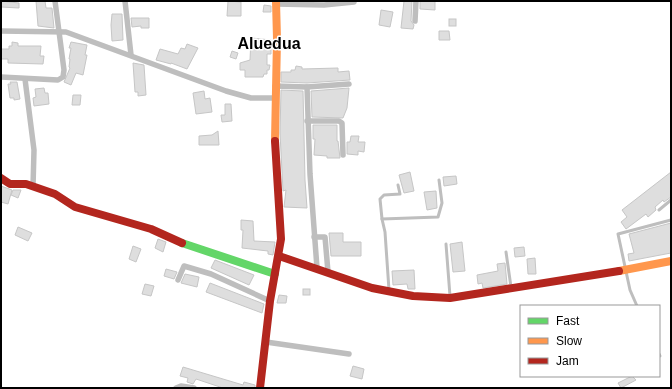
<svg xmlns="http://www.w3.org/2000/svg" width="672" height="389" viewBox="0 0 672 389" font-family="Arial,sans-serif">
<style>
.building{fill:#dedede;stroke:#c6c6c6}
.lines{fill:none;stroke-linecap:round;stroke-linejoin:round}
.lane{stroke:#bebebe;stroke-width:3}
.street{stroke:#bebebe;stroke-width:5.5}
.fast{stroke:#63d668;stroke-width:8}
.slow{stroke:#ff974d;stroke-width:8}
.jam{stroke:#b3261e;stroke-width:8}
.labels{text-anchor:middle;stroke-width:3;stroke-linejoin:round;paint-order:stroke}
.quarter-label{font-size:16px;font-weight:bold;fill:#000;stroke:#fff}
</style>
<rect width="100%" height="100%" fill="#fff"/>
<!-- building -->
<g class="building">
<polygon points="1,1 19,3 19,8 1,7"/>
<polygon points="36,1 45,1 46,8 52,8 54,28 38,26"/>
<polygon points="228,1 241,2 241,16 227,16"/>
<polygon points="404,1 412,1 411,21 414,25 413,29 401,28"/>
<polygon points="420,1 435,1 435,10 420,9"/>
<polygon points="264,5 271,6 271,12 263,12"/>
<polygon points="381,10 393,12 390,27 379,25"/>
<polygon points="112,14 122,14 123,40 112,41 111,25"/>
<polygon points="131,18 149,18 149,28 141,28 141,26 132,27"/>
<rect x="449" y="19" width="7" height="7"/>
<polygon points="439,31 449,31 450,40 439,40"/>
<polygon points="251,38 271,40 271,54 267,54 267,65 270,65 269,70 267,70 267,74 264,74 263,77 245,77 245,70 240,70 240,63 250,60"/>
<polygon points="12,42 18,43 18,46 41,46 40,56 44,56 43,64 8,63 8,59 1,59 1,49 9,49 9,46 12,46"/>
<polygon points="71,42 87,45 85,55 87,55 83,75 76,73 71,85 64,82 70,68 69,67 70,59 69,59 71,48 69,48"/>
<polygon points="187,44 198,48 187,69 171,63 171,64 156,60 160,49 178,54 181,48 185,49"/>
<polygon points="232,51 238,53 236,59 230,57"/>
<polygon points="133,63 144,65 146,95 138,96 138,92 135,92"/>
<polygon points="296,66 302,67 302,69 338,68 338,72 349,71 350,80 307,83 281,82 281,72 291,72 291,70 295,70"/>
<polygon points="10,82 17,82 20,99 14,100 14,98 10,98 8,84 11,84"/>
<polygon points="44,88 45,93 48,93 49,104 34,106 33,98 36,97 35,89"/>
<polygon points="349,88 347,108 343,118 312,117 311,91"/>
<polygon points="281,90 303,91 305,180 307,208 284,207 286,190 283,191 280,133"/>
<polygon points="204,91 205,99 210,98 212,112 196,114 193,93"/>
<polygon points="73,95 81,95 80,105 72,105"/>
<polygon points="225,104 231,104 232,121 222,122 221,115 225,115"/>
<polygon points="313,125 337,125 337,141 338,141 340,158 327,158 327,156 314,155 315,139 313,139"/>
<polygon points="218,131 219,145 199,145 199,136 212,135"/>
<polygon points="351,136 359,136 358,142 365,142 364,152 358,151 358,155 347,154 347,142 350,142"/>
<polygon points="410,172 414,191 404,193 399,175"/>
<polygon points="671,172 671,197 664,202 663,200 655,207 656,210 648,217 646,214 626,229 621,222 627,217 622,210"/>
<polygon points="456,176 457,184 444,186 443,177"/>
<polygon points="1,186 12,190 8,204 1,202"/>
<polygon points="13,190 21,190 18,198 11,195"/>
<polygon points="436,191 437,208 427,210 424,192"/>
<polygon points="241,220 253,221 254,241 275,242 273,255 268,254 268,251 242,248 243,230 241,230"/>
<polygon points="671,223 671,253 629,261 628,254 634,253 629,234"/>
<polygon points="18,227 32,233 28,241 15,235"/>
<polygon points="329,233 343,233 343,242 361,242 361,256 331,256"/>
<polygon points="158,239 166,242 163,252 155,248"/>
<polygon points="462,242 465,271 453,272 450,244"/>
<polygon points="133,246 141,249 136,262 129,259"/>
<polygon points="524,247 525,256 515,257 514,248"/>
<polygon points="535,258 536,274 528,274 527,259"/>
<polygon points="215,260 254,275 249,285 211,268"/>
<polygon points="505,263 507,284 483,288 482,283 478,284 477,275 498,271 497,264"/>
<polygon points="166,269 177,272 174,279 164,276"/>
<polygon points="414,270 415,289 408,289 407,284 393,285 392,271"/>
<polygon points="185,274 199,277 197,287 181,283"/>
<polygon points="210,283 264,304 262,313 206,292"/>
<polygon points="145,284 154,286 151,296 142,294"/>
<rect x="303" y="289" width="7" height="6"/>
<polygon points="279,295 287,296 286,303 277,303"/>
<polygon points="353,366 364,369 362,379 350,376"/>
<polygon points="183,367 243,385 244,382 255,385 255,388 223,388 196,379 193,384 187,382 188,378 180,376"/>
<polygon points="632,376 636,380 621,388 618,383"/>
</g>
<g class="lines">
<!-- lane -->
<g class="lane">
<polyline points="659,210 671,200"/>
<polyline points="382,219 380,199 384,195 400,194 398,185"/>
<polyline points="446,244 450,296"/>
<polyline points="506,252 511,287"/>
<polyline points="389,290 385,232 382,219 438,217 442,203 439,180"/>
<polyline points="637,306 630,290 618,234 671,220"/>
<polyline points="659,354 660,356"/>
</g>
<!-- street -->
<g class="street">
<polyline points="125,1 131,55"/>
<polyline points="276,4 324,5 354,2"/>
<polyline points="415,21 416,1"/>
<polyline points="1,31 66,32 226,91 251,98 274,98"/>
<polyline points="1,77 58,80 63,77 64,70 55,1"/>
<polyline points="25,79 34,150 33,187"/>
<polyline points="275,86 307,87 310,174 317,268"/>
<polyline points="307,87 349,84"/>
<polyline points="307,121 339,121 342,123 343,155"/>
<polyline points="314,237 325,237 328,272"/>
<polyline points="178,280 184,266 211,274 270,301"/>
<polyline points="266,342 349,354"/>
<polyline points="176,388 181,386 194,388"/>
</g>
<!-- fast -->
<polyline class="fast" points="182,243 275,274"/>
<!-- slow -->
<g class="slow">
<polyline points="275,141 277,39 276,1"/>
<polyline points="619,271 671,261"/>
</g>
<!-- jam -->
<g class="jam">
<polyline points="1,178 10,184 26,184 55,194 75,207 151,229 182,243"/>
<polyline points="279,256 372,288 413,296 450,298 619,271"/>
<polyline points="260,388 270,301 281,239 275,141"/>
</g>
</g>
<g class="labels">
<!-- quarter labels -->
<g class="quarter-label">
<text x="269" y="49">Aluedua</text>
</g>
</g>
<!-- border -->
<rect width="672" height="389" fill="none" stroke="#000000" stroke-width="4"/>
<!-- legend -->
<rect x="520" y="305" width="140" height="72" fill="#ffffff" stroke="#999999"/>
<rect x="528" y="318" width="20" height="6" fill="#63d668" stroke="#999999"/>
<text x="556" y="325" font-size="12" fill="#000000">Fast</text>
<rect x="528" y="338" width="20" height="6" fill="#ff974d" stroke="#999999"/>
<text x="556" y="345" font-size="12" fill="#000000">Slow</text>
<rect x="528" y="358" width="20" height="6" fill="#b3261e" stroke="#999999"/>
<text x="556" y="365" font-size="12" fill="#000000">Jam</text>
</svg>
